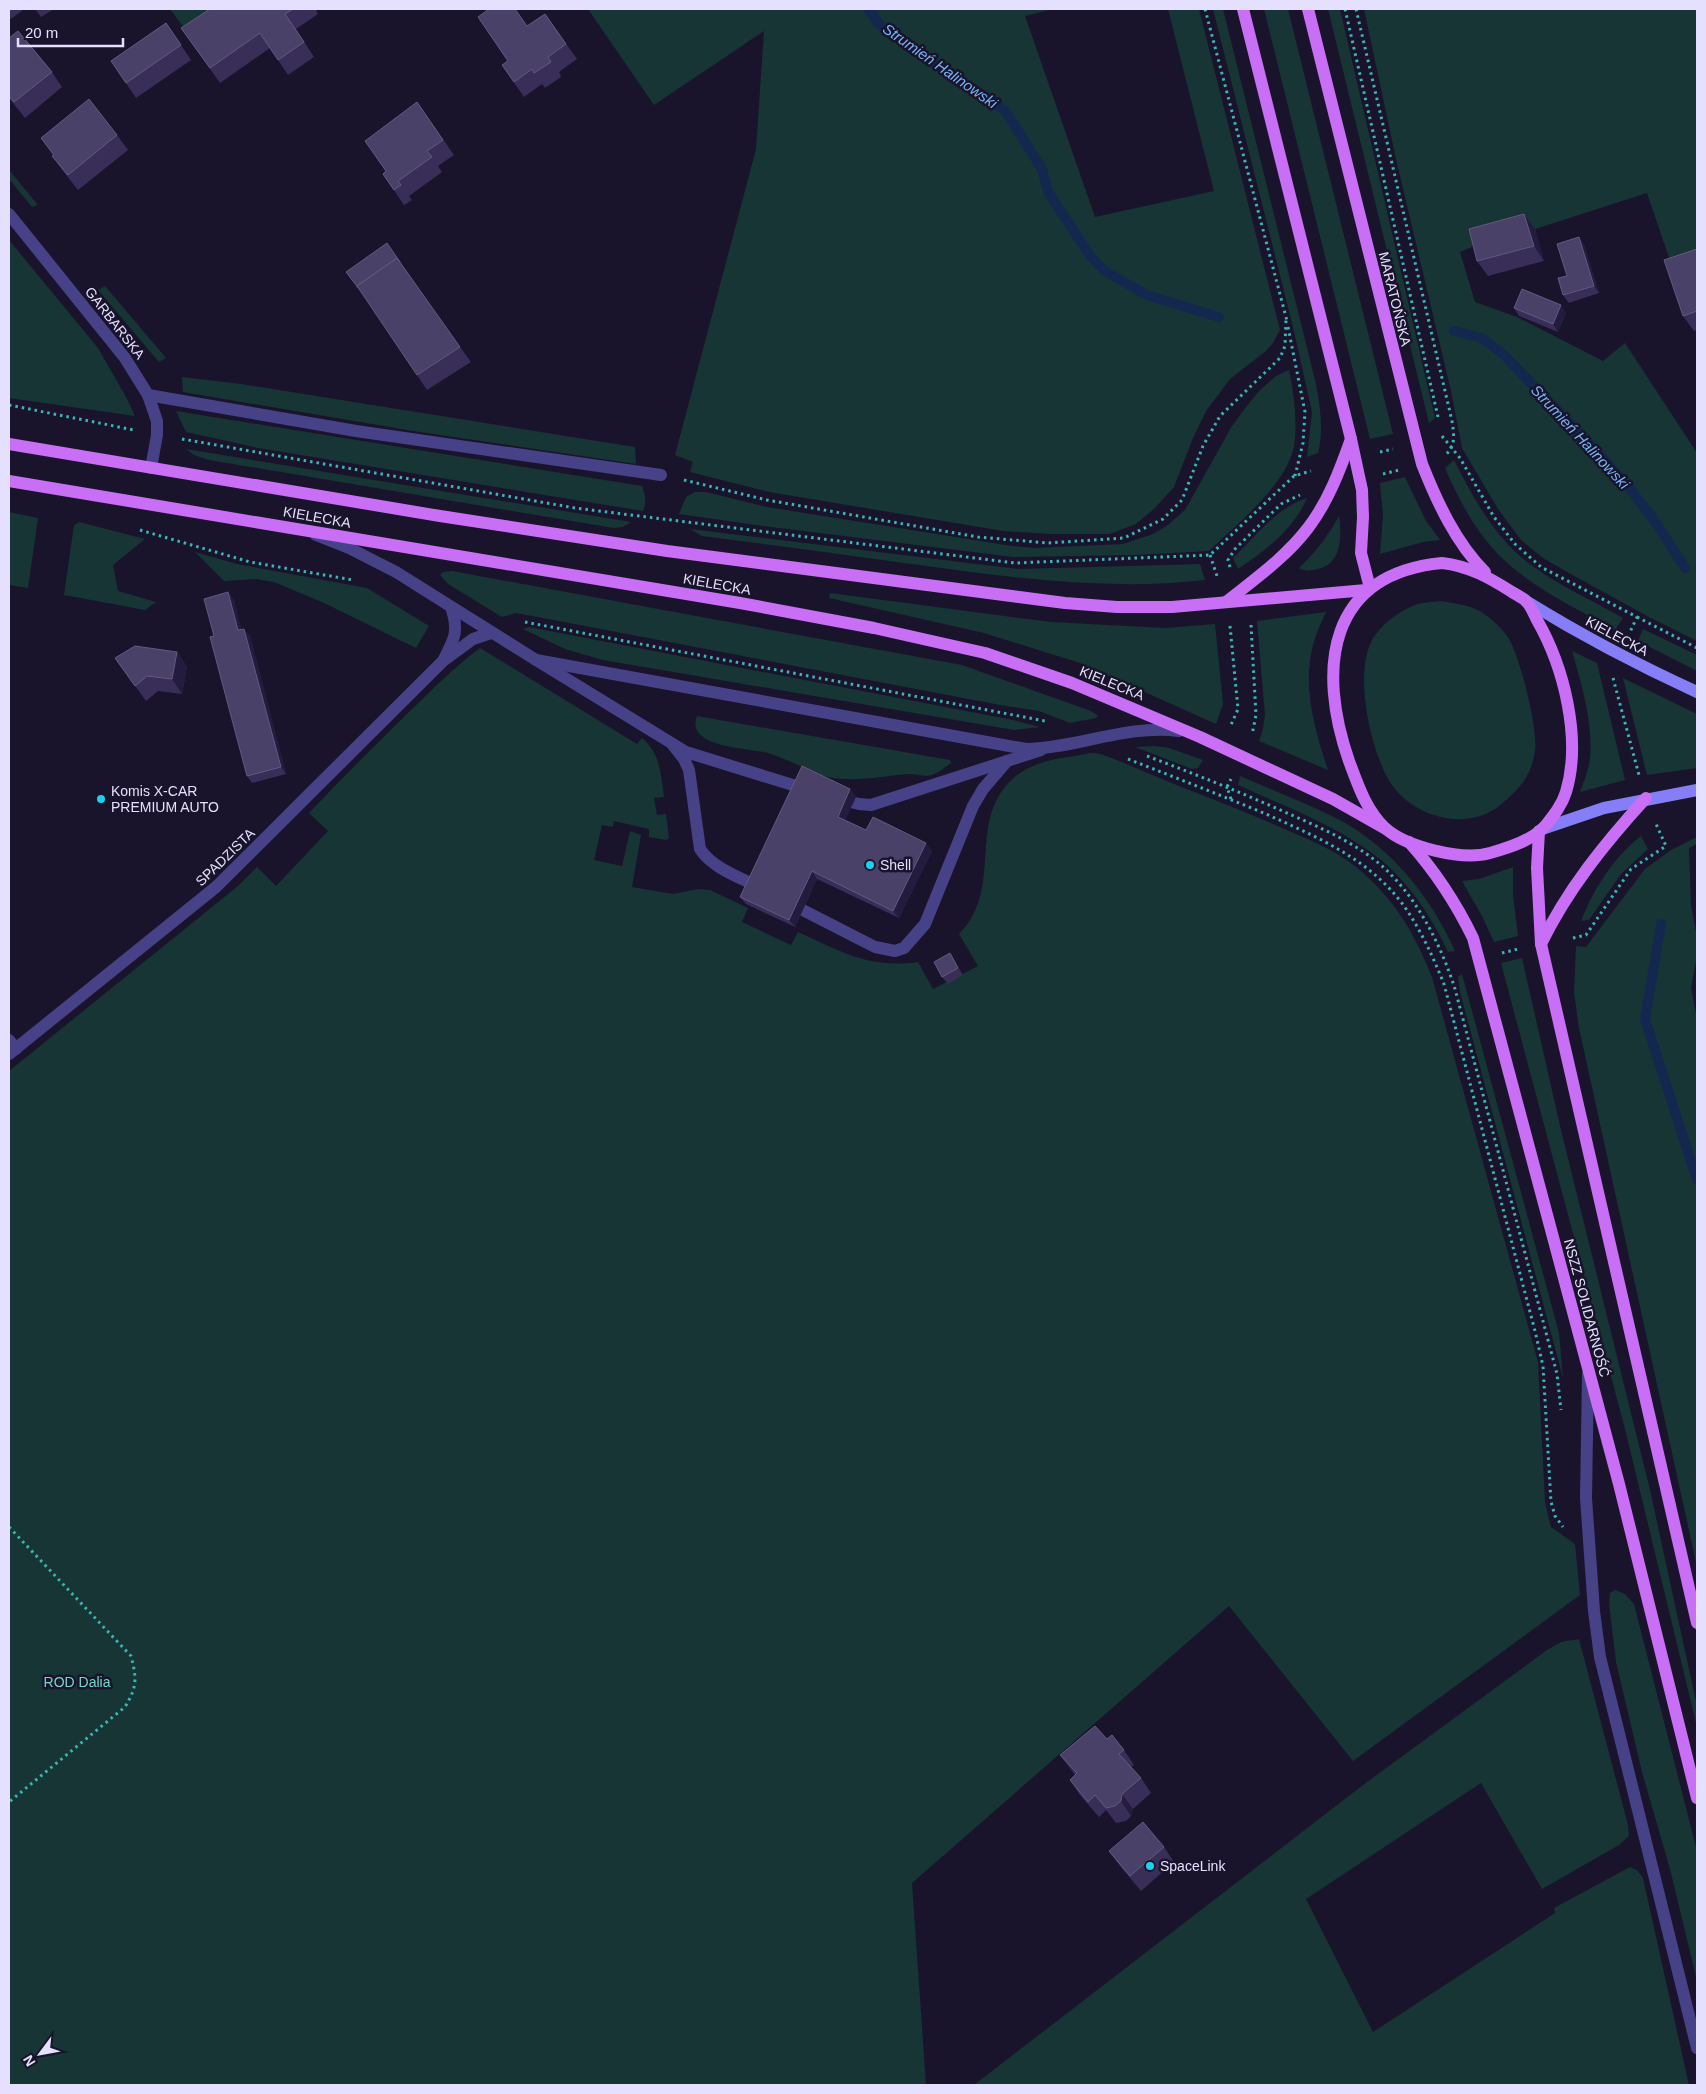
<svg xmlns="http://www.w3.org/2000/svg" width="1706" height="2094" viewBox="0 0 1706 2094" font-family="Arial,sans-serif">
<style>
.green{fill:#173535}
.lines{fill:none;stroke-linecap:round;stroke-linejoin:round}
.stream{stroke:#14284f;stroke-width:10}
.path{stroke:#3ab6b4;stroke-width:3;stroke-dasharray:2.5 4;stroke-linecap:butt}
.service{stroke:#474287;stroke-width:12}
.minor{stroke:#474287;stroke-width:12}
.secondary{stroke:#867ef6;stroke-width:12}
.primary{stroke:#c86ff5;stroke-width:12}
.wall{fill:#382e57}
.shaded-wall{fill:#241c3e}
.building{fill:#4a4169;stroke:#625a80}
.poi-dot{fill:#1ad1ef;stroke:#19142b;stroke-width:2}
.labels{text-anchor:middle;stroke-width:5;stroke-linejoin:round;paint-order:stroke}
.street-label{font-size:14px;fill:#e4e0fd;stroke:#19142b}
.poi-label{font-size:14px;fill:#e4e0fd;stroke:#19142b;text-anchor:start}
.park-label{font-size:14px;fill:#6fd9c3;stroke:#19142b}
.water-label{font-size:15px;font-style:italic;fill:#75b5f5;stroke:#19142b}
</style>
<rect width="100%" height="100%" fill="#19142b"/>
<!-- green -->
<g class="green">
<polygon points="170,9 231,9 190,36"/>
<polygon points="588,9 1053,9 1025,16 1095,217 1214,191 1168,9 1199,9 1280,330 1273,343 1266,351 1230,379 1206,411 1193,438 1174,487 1154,509 1136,524 1110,534 1049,534 1003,531 769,492 690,472 693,462 675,455 756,149 764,31 654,105"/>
<path d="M1213 9H1223L1316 384C1320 407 1324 430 1318 453L1307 457 1312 412 1293 327Z"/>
<polygon points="1264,9 1288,9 1393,434 1370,439"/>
<polygon points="1328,9 1340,9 1435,418 1429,423"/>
<polygon points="1364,9 1697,9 1697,267 1675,275 1647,193 1535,229 1479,244 1460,252 1475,302 1517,317 1603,361 1625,343 1697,453 1697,641 1647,616 1569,573 1543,558 1521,540 1498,509 1462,448 1451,391 1396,159"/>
<polygon points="9,170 38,205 32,207 9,179"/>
<polygon points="9,240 98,348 126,397 135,416 9,398"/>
<polygon points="105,286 166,358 159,362 98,290"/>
<path d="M1289 370C1294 391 1299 435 1292 454 1279 491 1237 524 1209 551L1135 555 1013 557 763 526 679 514 686 497 695 492H706L767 507 1012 546 1035 548 1123 544 1153 534 1168 525 1185 510 1232 426 1246 407 1259 391 1276 376Z"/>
<polygon points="182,377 241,384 635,447 636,464 413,431 183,392"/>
<path d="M176 411 642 486C645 495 647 502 643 511L258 448 186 432Z"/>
<polygon points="186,449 631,522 623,527 614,528 209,460 194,455"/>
<path d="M1454 460C1472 495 1491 531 1521 557 1549 581 1590 599 1623 618L1615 630C1577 609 1534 589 1502 558 1476 533 1459 500 1445 468Z"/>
<polygon points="1405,477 1426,521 1440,540 1423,542 1380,554 1383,515 1380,483"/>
<path d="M1307 498C1294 529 1265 551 1238 569L1233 558C1255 537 1277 507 1307 498Z"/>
<polygon points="9,512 38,518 28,588 9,585"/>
<path d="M1339 516C1342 535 1342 564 1318 569 1311 570 1306 572 1299 568 1316 552 1328 536 1339 516Z"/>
<polygon points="79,522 145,539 113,565 118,591 156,602 145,610 64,595 74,525"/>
<path d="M690 529 1018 569 1200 564 1205 580C1109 591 1014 578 919 565 847 555 774 545 702 536Z"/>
<polygon points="195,552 237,564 367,588 429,626 416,648 324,603 274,582 256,579 224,581"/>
<polygon points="452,571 962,665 1091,711 1098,716 1096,718 1070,723 1039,711 1000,705 532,616 516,613 502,617 448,584 440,575 443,572"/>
<polygon points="830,593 1051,622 1165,628 1215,624 1223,704 1216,724 1080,663 984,633 829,598"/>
<path d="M1441 601C1457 604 1474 605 1487 616 1495 622 1506 632 1510 641 1521 661 1538 729 1535 751 1531 777 1519 790 1499 806 1466 832 1412 817 1390 782 1370 750 1351 666 1376 634 1385 622 1401 610 1415 605 1423 602 1433 602 1441 601Z"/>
<path d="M1326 612C1321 623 1316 634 1313 645 1302 687 1315 731 1328 770L1259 741 1263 729 1265 715 1257 621Z"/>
<polygon points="529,627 1013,720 1040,727 1014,730 603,660 565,649 523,629"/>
<polygon points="1643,629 1697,655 1697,671 1638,641"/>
<path d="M480 648 637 744 642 738C660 753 661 774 664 797L654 798 657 815 666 814 669 838 666 840 649 837V829L614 821 613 827 602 825 594 860 622 866 630 831 641 835 632 887 673 894 698 889 710 890 748 908 742 922 791 945 798 932C840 951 869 969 918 962L933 989 978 966 959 934C1006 887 964 818 1016 776 1034 762 1053 759 1075 756 1081 755 1088 753 1094 753 1104 753 1139 770 1150 774 1193 792 1237 808 1280 827 1305 838 1334 849 1356 867 1394 898 1414 932 1432 977L1538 1362 1545 1502 1548 1515 1551 1527 1575 1544 1580 1595 1353 1761 1229 1606 912 1883 926 2085H9V1071L238 886 257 867 276 886 328 831 309 813C342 778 375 745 409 712 432 690 454 667 480 648Z"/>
<path d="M1572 651 1597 663 1625 780 1580 792C1584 781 1589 770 1590 758 1593 723 1582 685 1572 651Z"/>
<polygon points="1623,678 1697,714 1697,768 1647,775"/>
<path d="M697 716 950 760 951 763C945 767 939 773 932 775 925 777 916 774 909 774 881 776 849 784 821 775 803 768 787 759 768 753 751 748 684 748 697 716Z"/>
<polygon points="1155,746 1169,748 1203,760 1198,768 1192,769 1135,747"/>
<path d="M1240 776C1272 790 1306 803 1338 819 1391 847 1431 897 1455 951L1448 952C1433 919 1409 883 1381 860 1339 826 1286 807 1238 785Z"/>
<path d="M1641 836 1648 849 1621 874 1589 920 1581 921C1595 887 1612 859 1641 836Z"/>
<polygon points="1697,837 1697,844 1689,848 1691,906 1697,937 1697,955 1691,988 1697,1019 1697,1567 1579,1028 1574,993 1576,946 1586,947 1645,869 1671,850"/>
<polygon points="1513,867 1513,895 1518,936 1494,942 1482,916 1462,881 1479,879"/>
<polygon points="1522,958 1561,1130 1650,1490 1697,1706 1697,1727 1625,1429 1501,963"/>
<polygon points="1462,974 1559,1333 1563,1378 1460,992 1458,977"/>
<polygon points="1615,1590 1625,1594 1634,1604 1697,1851 1697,1981 1670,1869 1642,1772 1616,1662 1609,1604 1610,1593"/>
<polygon points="1579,1639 1628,1825 1629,1836 1619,1845 1542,1889 1481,1783 1306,1899 1373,2032 1555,1913 1554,1908 1630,1867 1637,1870 1643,1878 1689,2085 974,2085 1363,1785 1547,1650 1561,1642"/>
</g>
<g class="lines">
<!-- stream -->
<g class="stream">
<polyline points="868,9 879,24 963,83 985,96 1006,112 1042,169 1048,192 1091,257 1105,271 1147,295 1219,317"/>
<polyline points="1454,331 1482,338 1504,355 1594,448 1631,490 1654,520 1685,568"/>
<polyline points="1661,924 1645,1019 1697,1180"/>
</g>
<!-- path -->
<g class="path">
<polyline points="1205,9 1287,321"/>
<polyline points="1345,9 1438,417"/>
<path d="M1356 9 1452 421C1454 434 1456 447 1445 455"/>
<polyline points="1288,327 1305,412 1303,443 1295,476"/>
<polyline points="9,405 134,430"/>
<polyline points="1442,436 1460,458 1494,517 1515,544 1541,567 1637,617 1630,632"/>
<polyline points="182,439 575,508 1015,563 1210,555 1294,476 1311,471"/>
<polyline points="1380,452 1393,449"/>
<polyline points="1383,474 1399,470"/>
<polyline points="684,480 767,500 978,537 1048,543 1124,538 1163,519 1182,500 1203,446 1220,416 1280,358 1285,346 1286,320"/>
<polyline points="140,530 250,562 353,580"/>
<polyline points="1210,555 1218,579"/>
<polyline points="1230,567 1228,560 1235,549 1281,504 1300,495"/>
<polyline points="1637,617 1697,648"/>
<polyline points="525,622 1045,721"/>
<polyline points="1251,625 1256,715 1252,735"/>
<polyline points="1230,626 1238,709 1231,725"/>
<polyline points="1613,678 1639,775"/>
<path d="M1147 756C1192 773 1235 790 1278 809 1314 825 1352 840 1382 866 1417 897 1441 945 1455 989L1557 1374 1561 1410"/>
<path d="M1128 759C1174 777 1220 795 1266 814 1317 837 1370 859 1404 906 1421 930 1433 957 1444 984L1535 1331 1543 1366 1551 1502 1555 1516 1563 1527"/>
<polyline points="1231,799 1227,787 1231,779"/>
<polyline points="1573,938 1586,935 1631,869 1666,846 1656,824"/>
<polyline points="1502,953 1518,949"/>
<path d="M9 1527 131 1656C137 1679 137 1687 125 1707L9 1802"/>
</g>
<!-- service -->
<g class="service">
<polyline points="148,395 356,431 661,475"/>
<polyline points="536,660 686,752 809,790"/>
<path d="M673 745 684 759 689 770 700 849C713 869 742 878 763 889"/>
<polyline points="838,799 859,804 871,805 1041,750"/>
<polyline points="787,902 875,947 895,951 904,948 925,924 973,806 983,789 1007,761"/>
<polyline points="9,1040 16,1049"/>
<polyline points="1588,1374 1586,1498 1594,1611 1600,1657 1697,2048"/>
</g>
<!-- minor -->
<g class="minor">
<polyline points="9,214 125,358 148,395 157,421 157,435 151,468"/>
<path d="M316 535 349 548 396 572 536 660 1026 749C1078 748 1127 724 1179 731"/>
<path d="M444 659C455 638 459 630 451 607"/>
<polyline points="9,1054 216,887 443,661 473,639 491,633"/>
</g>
<!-- secondary -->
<g class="secondary">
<path d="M1526 601C1581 635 1638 665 1697 692"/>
<polyline points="1542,829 1604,808 1697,790"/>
</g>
<!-- primary -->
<g class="primary">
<polyline points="1243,9 1351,439 1362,490 1363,517 1361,553 1370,588"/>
<path d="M1308 9 1422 464C1437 502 1456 543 1485 572"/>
<polyline points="9,444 440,516 667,551 1065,603 1117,607 1172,607 1366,590"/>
<polyline points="9,481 740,603 874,628 985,653 1072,683 1200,737 1333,799 1386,829"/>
<path d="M1442 563C1469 566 1490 578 1512 592 1517 595 1523 598 1526 601 1531 606 1534 614 1537 620 1564 667 1582 739 1566 792 1562 805 1554 815 1546 825 1534 840 1508 848 1490 853 1462 861 1406 847 1385 828 1366 810 1358 785 1349 761 1317 669 1327 574 1442 563Z"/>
<path d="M1226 602C1255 579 1286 557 1308 528 1328 502 1340 470 1351 439"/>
<polyline points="1539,831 1537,868 1541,944 1697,1623"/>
<path d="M1409 842C1435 871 1456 903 1473 938L1619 1484 1697 1798"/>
<path d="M1541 944C1567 890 1605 843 1646 798"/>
</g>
</g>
<!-- wall -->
<g class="wall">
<polygon points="9,9 21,9 22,11 9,20"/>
<polygon points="35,9 54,9 41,17"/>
<polygon points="210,9 319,9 316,11 318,14 296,29 314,57 288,75 270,48 220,83 181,28"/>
<polygon points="545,14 577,59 559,72 561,77 545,88 542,84 524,97 502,65 508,61 527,26"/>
<polygon points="166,23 191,60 136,98 111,61"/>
<polygon points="9,38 52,72 62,87 25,118 9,98"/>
<polygon points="417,102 454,155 438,166 442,172 409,196 412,200 404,205 383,174 386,171"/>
<polygon points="117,135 128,150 78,190 63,171 52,156 53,155 41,138"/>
<polygon points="1524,214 1535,229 1544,261 1488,276 1477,261"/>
<polygon points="1579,237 1584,245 1599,293 1569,303 1563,295 1567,276"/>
<polygon points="1697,249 1697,330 1694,331 1683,316"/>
<polygon points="1514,308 1566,313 1558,332 1519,316"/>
<polygon points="460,347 471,362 427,390 417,375"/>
<polygon points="228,592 234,600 241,629 250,636 286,774 252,783 247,776 214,636"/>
<polygon points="177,652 187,667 182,694 158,691 146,701 115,658"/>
<polygon points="850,789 856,797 845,820 866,830 932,851 899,918 817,879 795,927 746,904 740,897"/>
<polygon points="955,961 963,975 948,984 942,977"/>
<polygon points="1107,1739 1124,1750 1134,1765 1131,1767 1141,1778 1151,1793 1133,1809 1131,1816 1126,1821 1116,1823 1106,1810 1099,1817 1080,1795 1070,1780 1075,1775 1060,1755"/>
<polygon points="1164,1847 1174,1862 1141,1891 1120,1866 1109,1851"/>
</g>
<!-- shaded-wall -->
<g class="shaded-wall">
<polygon points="1524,214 1535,229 1544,261 1534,246"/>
<polygon points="1579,237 1584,245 1599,293 1594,286"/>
<polygon points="1561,305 1566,313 1558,332 1553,324"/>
<polygon points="228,592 234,600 244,638 238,630"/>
<polygon points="244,629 250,636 286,774 281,767"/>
<polygon points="177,652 187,667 182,694 172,679"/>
<polygon points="850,789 856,797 843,824 838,817"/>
<polygon points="926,843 932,851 899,918 893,911"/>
<polygon points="812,871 817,879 795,927 789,920"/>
<polygon points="950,953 955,961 963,975 958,968"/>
<polygon points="1122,1794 1133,1809 1131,1816 1121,1801"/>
</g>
<!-- building -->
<g class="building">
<polygon points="210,9 293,9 285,14 304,42 278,60 260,33 210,68 181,28"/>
<polygon points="489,9 515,9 527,26 545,14 566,44 548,57 551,62 534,73 532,69 514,82 502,65 508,61 478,17"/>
<polygon points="166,23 181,45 126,83 111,61"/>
<polygon points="18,31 52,72 14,102 9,96 9,38"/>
<polygon points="89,99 117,135 68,175 52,156 54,155 41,138"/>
<polygon points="417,102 443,140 427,151 432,157 398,181 401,185 394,190 383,174 386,171 365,141"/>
<polygon points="1524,214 1534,246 1477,261 1469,229"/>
<polygon points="1579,237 1594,286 1563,295 1558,278 1567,276 1557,244"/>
<polygon points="387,243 400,262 397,258 357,286 359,289 346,272"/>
<polygon points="1697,249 1697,311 1683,316 1664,260"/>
<polygon points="397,258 460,347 417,375 357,286"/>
<polygon points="1522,289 1561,305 1553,324 1514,308"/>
<polygon points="228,592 238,630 244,629 281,767 247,776 210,637 214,636 204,599"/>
<polygon points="135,646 177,652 172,679 147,676 135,686 115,658"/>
<polygon points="802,766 850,789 838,817 866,830 873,817 926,843 893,911 812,871 789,920 740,897"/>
<polygon points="950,953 958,968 942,977 934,962"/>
<polygon points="1095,1726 1107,1739 1112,1735 1124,1750 1119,1754 1141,1778 1122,1794 1121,1801 1115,1806 1106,1808 1095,1795 1088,1802 1070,1780 1077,1773 1060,1755"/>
<polygon points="1143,1822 1164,1847 1130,1876 1109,1851"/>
</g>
<!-- markers -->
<g class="poi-dot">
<circle cx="101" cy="799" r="5"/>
<circle cx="870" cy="865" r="5"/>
<circle cx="1150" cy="1866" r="5"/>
</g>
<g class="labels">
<!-- street labels -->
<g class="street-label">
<text transform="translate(1395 299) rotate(76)" y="5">MARATOŃSKA</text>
<text transform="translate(115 323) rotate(52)" y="5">GARBARSKA</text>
<text transform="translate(317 517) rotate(10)" y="5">KIELECKA</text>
<text transform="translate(717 584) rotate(10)" y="5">KIELECKA</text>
<text transform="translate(1617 636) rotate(28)" y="5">KIELECKA</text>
<text transform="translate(1112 683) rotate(22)" y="5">KIELECKA</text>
<text transform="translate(225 857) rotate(-44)" y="5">SPADZISTA</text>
<text transform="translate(1587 1308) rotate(75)" y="5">NSZZ SOLIDARNOŚĆ</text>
</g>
<!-- poi labels -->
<g class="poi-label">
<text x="111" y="796">Komis X-CAR<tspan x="111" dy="16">PREMIUM AUTO</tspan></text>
<text x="880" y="870">Shell</text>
<text x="1160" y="1871">SpaceLink</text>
</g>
<!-- park labels -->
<g class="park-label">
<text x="77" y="1687">ROD Dalia</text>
</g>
<!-- water labels -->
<g class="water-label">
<text transform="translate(940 66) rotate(35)" y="5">Strumień Halinowski</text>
<text transform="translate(1580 437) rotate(47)" y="5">Strumień Halinowski</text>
</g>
</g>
<!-- border -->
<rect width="1706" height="2094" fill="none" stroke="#e4e0fd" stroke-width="20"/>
<!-- north arrow -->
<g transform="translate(40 2054) rotate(238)" stroke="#19142b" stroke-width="4" paint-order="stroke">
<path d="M0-4L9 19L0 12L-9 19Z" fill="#e4e0fd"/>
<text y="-8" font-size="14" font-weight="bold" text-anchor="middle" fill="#e4e0fd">N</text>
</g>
<!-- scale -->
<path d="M18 38v8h105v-8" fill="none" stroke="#e4e0fd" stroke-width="2.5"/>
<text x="25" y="38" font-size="15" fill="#e4e0fd" stroke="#19142b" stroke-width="4" paint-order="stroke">20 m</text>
</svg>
